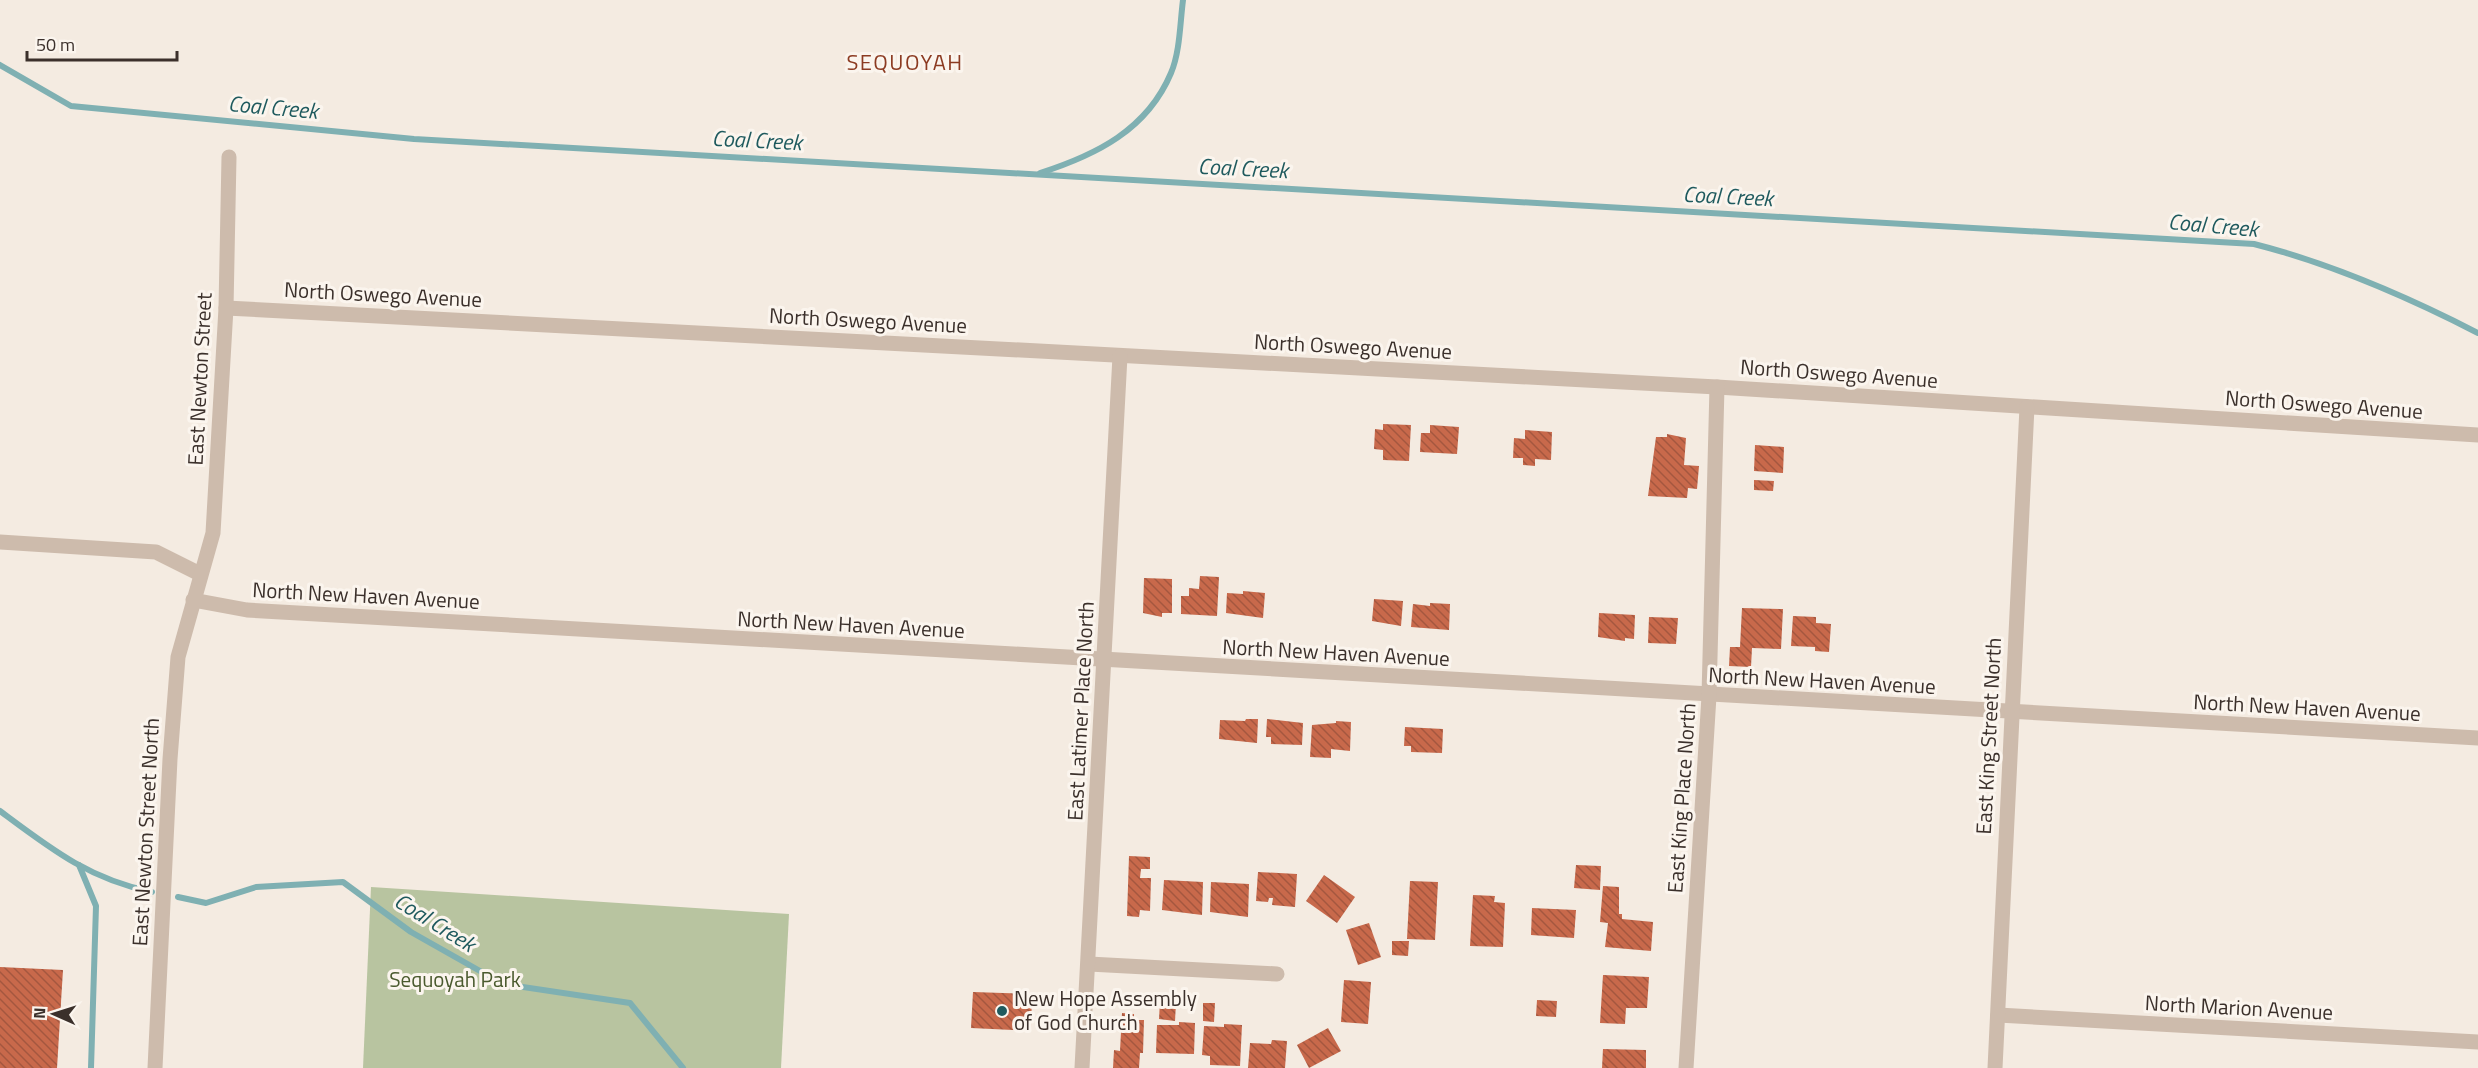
<svg xmlns="http://www.w3.org/2000/svg" width="2478" height="1068" viewBox="0 0 2478 1068" font-family="'Titillium Web',sans-serif">
<style>
.park{fill:#b8c4a0}
.lines{fill:none;stroke-linecap:round;stroke-linejoin:round}
.stream{stroke:#7fb0b2;stroke-width:6}
.building{fill:url(#building-back-hatch)}
.street{stroke:#cdbbac;stroke-width:15}
.poi-dot{fill:#1f5a5e;stroke:#fbf5ee;stroke-width:2}
.labels{text-anchor:middle;stroke-width:6;stroke-linejoin:round;paint-order:stroke}
.street-label{font-size:21px;fill:#3b302b;stroke:#fbf5ee}
.park-label{font-size:21px;fill:#4a5a2e;stroke:#fbf5ee}
.poi-label{font-size:21px;fill:#3b302b;stroke:#fbf5ee;text-anchor:start}
.neighbourhood-label{font-size:22px;letter-spacing:1.5px;fill:#8c3b22;stroke:#fbf5ee}
.water-label{font-size:22px;font-style:italic;fill:#1f5a5e;stroke:#fbf5ee}
</style>
<defs>
<pattern id="building-back-hatch" width="6" height="6" patternUnits="userSpaceOnUse" patternTransform="scale(1.5)"><rect width="6" height="6" fill="#c8694b"/><path d="M-1 5l2 2M0 0l6 6M5-1l2 2" fill="none" stroke="#a4573f"/></pattern>
</defs>
<rect width="100%" height="100%" fill="#f4ebe1"/>
<!-- park -->
<polygon class="park" points="371,887 789,914 781,1068 363,1068"/>
<g class="lines">
<!-- stream -->
<g class="stream">
<path d="M0 65 71 106 414 139 2254 244C2333 264 2406 296 2478 333"/>
<path d="M1040 173C1096 155 1147 130 1171 73 1180 52 1180 23 1183 0"/>
<path d="M0 811C51 849 89 879 152 892"/>
<polyline points="79,865 96,906 91,1068"/>
<polyline points="178,897 206,903 256,887 343,882 411,932 503,984 630,1003 683,1068"/>
</g>
</g>
<!-- building -->
<g class="building">
<polygon points="1383,424 1411,425 1409,461 1383,460 1383,450 1374,449 1375,429 1383,430"/>
<polygon points="1430,425 1459,427 1457,454 1420,452 1421,433 1430,433"/>
<polygon points="1525,430 1552,432 1551,460 1535,459 1535,466 1523,465 1523,458 1513,458 1514,438 1525,439"/>
<polygon points="1667,434 1686,438 1684,465 1699,466 1697,489 1688,488 1687,498 1648,496 1656,437 1667,437"/>
<polygon points="1755,445 1784,447 1783,473 1754,471"/>
<polygon points="1754,480 1774,481 1773,491 1754,490"/>
<polygon points="1200,576 1219,577 1217,616 1181,614 1181,596 1189,596 1189,588 1199,589"/>
<polygon points="1144,578 1172,579 1172,613 1162,613 1162,617 1143,613"/>
<polygon points="1243,591 1265,593 1263,618 1226,613 1227,593 1243,594"/>
<polygon points="1374,599 1403,601 1401,626 1372,621"/>
<polygon points="1430,603 1450,604 1449,630 1411,627 1413,604 1430,606"/>
<polygon points="1742,608 1783,609 1781,649 1752,648 1751,667 1729,666 1730,647 1740,647"/>
<polygon points="1599,613 1635,615 1634,639 1625,638 1625,641 1598,637"/>
<polygon points="1793,616 1816,617 1816,623 1831,624 1829,652 1815,651 1815,647 1791,646"/>
<polygon points="1649,617 1678,618 1676,644 1648,643"/>
<polygon points="1246,719 1258,719 1257,743 1219,739 1220,720 1245,721"/>
<polygon points="1267,719 1303,723 1302,745 1271,744 1271,737 1266,737"/>
<polygon points="1336,721 1351,722 1350,751 1331,749 1331,758 1310,757 1312,725 1336,723"/>
<polygon points="1405,727 1443,729 1442,753 1411,752 1411,746 1404,746"/>
<polygon points="1129,856 1150,857 1150,869 1141,869 1140,878 1151,878 1150,911 1140,910 1139,917 1127,916"/>
<polygon points="1576,865 1601,866 1600,890 1574,888"/>
<polygon points="1258,872 1297,874 1295,907 1272,905 1273,898 1269,898 1268,902 1256,901"/>
<polygon points="1324,875 1355,897 1337,923 1306,901"/>
<polygon points="1164,880 1203,882 1202,915 1162,910"/>
<polygon points="1410,881 1438,882 1435,940 1407,939"/>
<polygon points="1211,882 1249,884 1248,917 1210,912"/>
<polygon points="1603,886 1619,887 1619,914 1622,914 1622,919 1653,922 1651,951 1605,947 1608,923 1600,922"/>
<polygon points="1473,895 1495,896 1494,902 1505,903 1503,947 1470,946"/>
<polygon points="1532,908 1576,910 1574,938 1531,935"/>
<polygon points="1369,923 1381,957 1358,965 1346,930"/>
<polygon points="1392,941 1409,941 1408,956 1392,955"/>
<polygon points="0,967 63,970 57,1068 0,1068"/>
<polygon points="1603,975 1649,977 1647,1008 1626,1008 1625,1024 1600,1023"/>
<polygon points="1344,980 1371,982 1368,1024 1341,1022"/>
<polygon points="973,992 1032,994 1031,1031 971,1028"/>
<polygon points="1537,1000 1557,1001 1556,1017 1536,1016"/>
<polygon points="1160,1002 1176,1003 1175,1021 1159,1019"/>
<polygon points="1203,1003 1215,1003 1214,1022 1203,1021"/>
<polygon points="1122,1013 1134,1014 1134,1020 1144,1020 1143,1053 1140,1053 1139,1068 1113,1068 1114,1050 1120,1051"/>
<polygon points="1179,1022 1195,1023 1194,1054 1156,1053 1157,1025 1179,1025"/>
<polygon points="1224,1024 1242,1025 1240,1066 1210,1065 1210,1056 1202,1055 1204,1026 1224,1027"/>
<polygon points="1328,1028 1341,1051 1309,1068 1297,1045"/>
<polygon points="1272,1040 1287,1041 1285,1068 1248,1068 1250,1043 1271,1044"/>
<polygon points="1603,1049 1646,1050 1646,1068 1602,1068"/>
</g>
<g class="lines">
<!-- street -->
<g class="street">
<polyline points="226,308 1717,387 2478,435"/>
<polyline points="0,542 156,552 200,574"/>
<polyline points="193,600 247,610 2478,738"/>
<polyline points="1089,964 1277,974"/>
<polyline points="1998,1015 2478,1042"/>
<polyline points="155,1068 170,759 178,657 213,533 226,308 229,157"/>
<polyline points="1082,1068 1120,356"/>
<polyline points="1686,1068 1709,696 1717,387"/>
<polyline points="1995,1068 2027,407"/>
</g>
</g>
<!-- markers -->
<circle class="poi-dot" cx="1002" cy="1011" r="6"/>
<g class="labels">
<!-- street labels -->
<g class="street-label">
<text transform="translate(383 295) rotate(3)" y="7">North Oswego Avenue</text>
<text transform="translate(868 321) rotate(3)" y="7">North Oswego Avenue</text>
<text transform="translate(1353 347) rotate(3)" y="7">North Oswego Avenue</text>
<text transform="translate(1839 374) rotate(4)" y="7">North Oswego Avenue</text>
<text transform="translate(200 379) rotate(-87)" y="7">East Newton Street</text>
<text transform="translate(2324 405) rotate(4)" y="7">North Oswego Avenue</text>
<text transform="translate(366 596) rotate(3)" y="7">North New Haven Avenue</text>
<text transform="translate(851 625) rotate(3)" y="7">North New Haven Avenue</text>
<text transform="translate(1336 653) rotate(3)" y="7">North New Haven Avenue</text>
<text transform="translate(1822 681) rotate(3)" y="7">North New Haven Avenue</text>
<text transform="translate(2307 708) rotate(3)" y="7">North New Haven Avenue</text>
<text transform="translate(1081 711) rotate(-87)" y="7">East Latimer Place North</text>
<text transform="translate(1989 736) rotate(-87)" y="7">East King Street North</text>
<text transform="translate(1682 798) rotate(-86)" y="7">East King Place North</text>
<text transform="translate(146 832) rotate(-87)" y="7">East Newton Street North</text>
<text transform="translate(2239 1008) rotate(3)" y="7">North Marion Avenue</text>
</g>
<!-- park labels -->
<g class="park-label">
<text x="455" y="987">Sequoyah Park</text>
</g>
<!-- poi labels -->
<g class="poi-label">
<text x="1014" y="1006">New Hope Assembly<tspan x="1014" dy="24">of God Church</tspan></text>
</g>
<!-- neighbourhood labels -->
<g class="neighbourhood-label">
<text x="905" y="70">SEQUOYAH</text>
</g>
<!-- water labels -->
<g class="water-label">
<text transform="translate(273 107) rotate(5)" y="8">Coal Creek</text>
<text transform="translate(757 140) rotate(3)" y="8">Coal Creek</text>
<text transform="translate(1243 168) rotate(3)" y="8">Coal Creek</text>
<text transform="translate(1728 196) rotate(3)" y="8">Coal Creek</text>
<text transform="translate(2213 225) rotate(5)" y="8">Coal Creek</text>
<text transform="translate(435 922) rotate(32)" y="8">Coal Creek</text>
</g>
</g>
<!-- north arrow -->
<g transform="translate(54 1014) rotate(273)" stroke="#fbf5ee" stroke-width="4.5" paint-order="stroke">
<path d="M0-4.5L10 22L0 15L-10 22Z" fill="#3b302b"/>
<text y="-9" font-size="16" font-weight="bold" text-anchor="middle" fill="#3b302b">N</text>
</g>
<!-- scale -->
<path d="M27 51v9h150v-9" fill="none" stroke="#3b302b" stroke-width="3"/>
<text x="36" y="51" font-size="18" fill="#3b302b" stroke="#fbf5ee" stroke-width="4.5" paint-order="stroke">50 m</text>
</svg>
